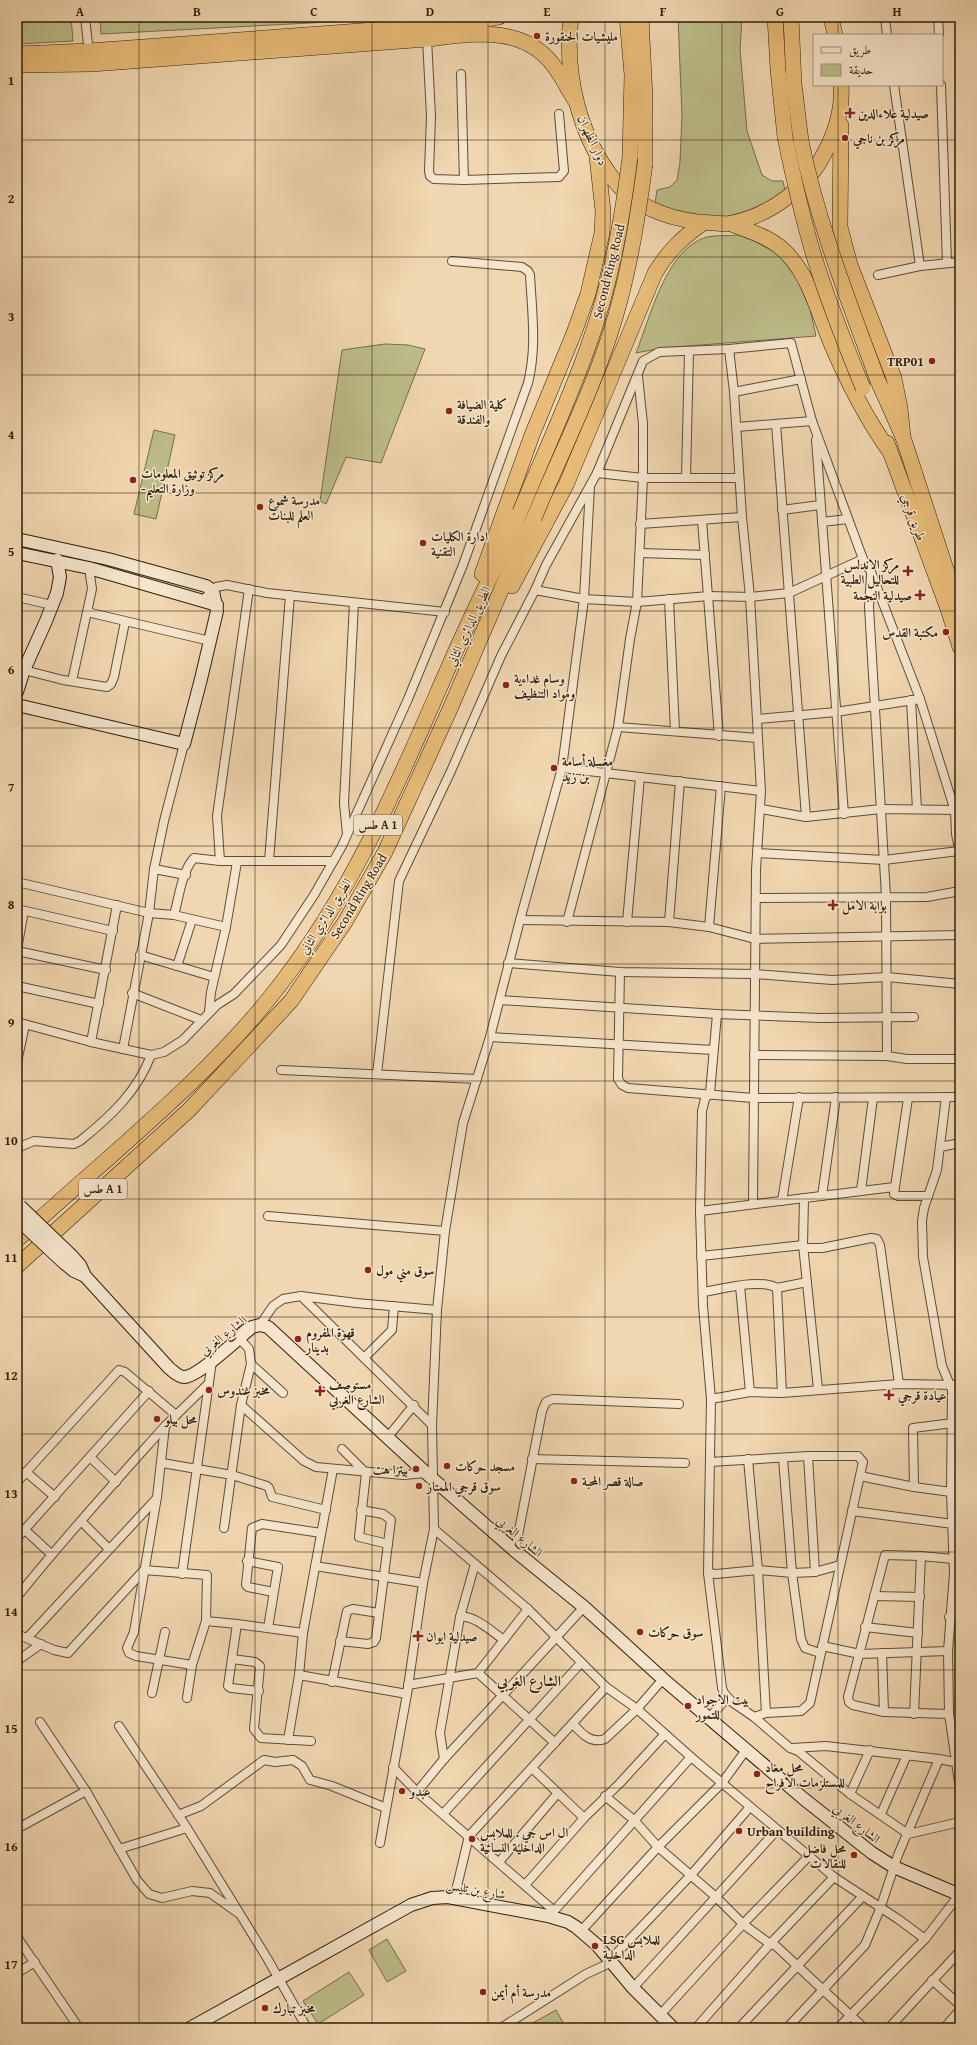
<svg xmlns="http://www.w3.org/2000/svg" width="977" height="2045" viewBox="0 0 977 2045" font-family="'Gentium Book Plus',Amiri,serif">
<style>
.green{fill:#bdbd89;stroke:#756e4b}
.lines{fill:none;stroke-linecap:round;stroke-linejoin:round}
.street-casing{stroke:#5e4c36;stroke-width:10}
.secondary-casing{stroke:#2d1e0d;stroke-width:14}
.highway-casing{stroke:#2d1e0d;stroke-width:16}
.street{stroke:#f6e5cc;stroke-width:8}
.secondary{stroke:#f6e5cc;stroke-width:12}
.highway{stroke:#e8bc78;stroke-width:15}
.secondary-bridge-casing{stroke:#2d1e0d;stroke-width:14;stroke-linecap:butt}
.highway-bridge-casing{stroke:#2d1e0d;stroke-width:16;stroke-linecap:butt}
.secondary-bridge{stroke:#f6e5cc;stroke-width:12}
.highway-bridge{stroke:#e8bc78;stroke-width:15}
.grid{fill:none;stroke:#2d1e0d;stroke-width:1;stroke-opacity:0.55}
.poi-dot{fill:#8f2418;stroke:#f6e5cc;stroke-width:1.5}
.labels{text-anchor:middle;stroke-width:3;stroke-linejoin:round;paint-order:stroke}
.shield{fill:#f6e5cc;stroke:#695a46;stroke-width:1}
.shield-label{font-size:12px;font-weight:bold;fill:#2d1e0d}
.poi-label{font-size:13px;font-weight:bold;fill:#2d1e0d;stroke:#f6e5cc;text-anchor:start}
.street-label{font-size:13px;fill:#2d1e0d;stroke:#f6e5cc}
.quarter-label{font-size:15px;font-weight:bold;fill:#2d1e0d;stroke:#f6e5cc}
.neatline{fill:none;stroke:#2d1e0d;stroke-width:1.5}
.grid-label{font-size:13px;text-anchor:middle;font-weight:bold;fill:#2d1e0d}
</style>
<rect width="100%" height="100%" fill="#f1d7b1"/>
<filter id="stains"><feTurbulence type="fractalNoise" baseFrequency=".005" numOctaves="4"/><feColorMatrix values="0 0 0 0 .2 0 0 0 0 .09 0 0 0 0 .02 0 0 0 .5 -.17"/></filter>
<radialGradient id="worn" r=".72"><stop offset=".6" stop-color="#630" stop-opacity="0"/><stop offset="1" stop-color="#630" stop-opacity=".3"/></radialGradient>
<!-- green -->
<g class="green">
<polygon points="17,17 71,17 73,41 17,44"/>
<polygon points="100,17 424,17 101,34"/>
<polygon points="678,17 742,17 740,49 747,131 762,175 772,181 783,181 785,191 759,209 713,220 675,213 655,203 657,190 670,187 677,180 680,162 682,116"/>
<path d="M738 235 754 241 778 254 797 279 810 309 816 336 662 348 636 353C650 318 666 248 707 237 717 235 728 236 738 235Z"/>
<polygon points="385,344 408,345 425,349 381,463 346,457 326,504 320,501 342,350"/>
<polygon points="154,430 175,435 156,519 134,514"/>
<polygon points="387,1939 406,1971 387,1982 369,1950"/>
<polygon points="349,1972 364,1995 318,2024 303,2001"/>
<polygon points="556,2010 566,2028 534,2028 531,2024"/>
</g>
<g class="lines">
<!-- street casing -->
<g class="street-casing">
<g id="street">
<polyline points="85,17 89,53"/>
<polyline points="885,17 887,35"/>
<polyline points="938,17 939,35"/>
<polyline points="427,39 431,116 429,171 430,176 434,179 464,180 559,177 564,171 559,114"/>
<polyline points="461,74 464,180"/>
<polyline points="894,85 920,266"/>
<polyline points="941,85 947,263"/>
<polyline points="878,275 920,266 960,262"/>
<polyline points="729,349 734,392 742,517 750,597 761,791 756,870 753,1204"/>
<polyline points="734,392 801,379"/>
<polyline points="776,424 806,817"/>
<polyline points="737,427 812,421"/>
<polyline points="816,440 844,814"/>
<polyline points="597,473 643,478 739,478"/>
<polyline points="686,477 689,351"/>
<polyline points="782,510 820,505"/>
<polyline points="702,520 719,736"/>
<polyline points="822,522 848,519"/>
<polyline points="640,524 742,517"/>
<polyline points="640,553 705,555"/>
<polyline points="871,575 869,607 886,896 887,1056"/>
<polyline points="535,590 546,565 597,473 643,361 659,352 729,349 791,343 812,421 863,559 871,572 920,699 955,811 956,834 960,854"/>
<polyline points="290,595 269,861 333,861"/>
<polyline points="17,597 52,605"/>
<polyline points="669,599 675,731"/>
<polyline points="203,600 216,587 227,585 267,593 445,612"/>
<polyline points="87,612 210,641"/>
<polyline points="24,670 63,680 107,687 111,684 114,677 125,622"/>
<polyline points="72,681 92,589 89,568"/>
<polyline points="911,700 917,809"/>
<polyline points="758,719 836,712 920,699"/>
<polyline points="618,727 758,738"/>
<polyline points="562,768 761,791"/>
<polyline points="761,809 806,817 881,809 959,810"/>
<polyline points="347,834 344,803 354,603"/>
<polyline points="757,853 884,860 959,851"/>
<polyline points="220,861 217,816 249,589"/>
<polyline points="154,869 186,875"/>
<polyline points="17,882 149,913 174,915 226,927"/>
<polyline points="756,898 927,897 960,891"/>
<polyline points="17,909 113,931"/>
<path d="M174 915C179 897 182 871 194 858L220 861H269"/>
<polyline points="520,920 669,922 709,927 755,939 960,935"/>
<polyline points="567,922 618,727 630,639 637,602 643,478 643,424 638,376"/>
<polyline points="627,922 640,777"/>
<polyline points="669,922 680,781"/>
<polyline points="709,927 721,786"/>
<polyline points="17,949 24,911"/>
<polyline points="17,951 106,970"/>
<polyline points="140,955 214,977"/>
<polyline points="508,963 620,972 755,974 832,980 887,977 960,984"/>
<polyline points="177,966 192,920"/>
<polyline points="620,972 618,1079 622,1085 628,1088 753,1098 960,1097"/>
<polyline points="17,986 99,1004"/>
<polyline points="132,993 201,1020"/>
<polyline points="500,1000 717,1014 821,1018 914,1017"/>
<polyline points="209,1012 211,992 226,927 237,862"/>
<polyline points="717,1014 710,1093 705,1099 702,1111 700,1211 703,1306 711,1399 708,1573 722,1688 724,1693 732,1702 754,1717 790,1748 798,1751 850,1794 908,1834 960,1822"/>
<path d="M17 1022 91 1042 151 1055 164 1052 183 1040 217 1005 234 994 281 945 314 895 342 846 408 699 463 565 528 383C537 347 532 312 530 275L528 271 522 267 452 261"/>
<polyline points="490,1037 713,1050"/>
<polyline points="91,1042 117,905"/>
<polyline points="123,1049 149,913 154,869 164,821 184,744"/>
<polyline points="754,1055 887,1056 907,1059 960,1059"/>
<polyline points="17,1062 25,1025"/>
<polyline points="281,1070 477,1079"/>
<polyline points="377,1074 399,881 451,771 501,656 535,590 584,599 637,602 709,596 750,597 789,593 863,559"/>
<polyline points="946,1097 937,1170 924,1208 922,1221 923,1257 942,1366 952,1390 951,1492 954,1573 948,1651 949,1714 960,1789"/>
<polyline points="908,1098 894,1194 898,1196 928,1196"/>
<polyline points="940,1147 960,1143"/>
<path d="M17 1148 34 1141 74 1144 80 1141C110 1117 138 1091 151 1055"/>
<polyline points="861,1191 873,1098"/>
<polyline points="822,1196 836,1097"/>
<polyline points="782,1201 799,1097"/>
<polyline points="700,1211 894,1187"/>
<polyline points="268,1216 445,1231"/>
<polyline points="803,1245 804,1198"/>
<polyline points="805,1248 822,1248 871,1238 877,1239 880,1245 899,1384"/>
<polyline points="701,1256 803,1245 818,1389"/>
<polyline points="740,1286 750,1392"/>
<polyline points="777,1288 782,1393"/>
<path d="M703 1292C723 1289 759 1278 777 1288L807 1282"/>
<polyline points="301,1296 432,1425"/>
<polyline points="260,1325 273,1306 283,1299 301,1296 356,1303 437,1310"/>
<polyline points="364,1358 392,1330 394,1306"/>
<polyline points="251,1364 283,1393"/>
<polyline points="711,1399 750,1392 782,1393 899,1384 960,1385"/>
<polyline points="241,1405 304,1461 316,1467 403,1475 426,1473"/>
<polyline points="387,1438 414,1405"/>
<polyline points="342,1449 366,1473 359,1537 388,1544"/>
<polyline points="808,1456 815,1572"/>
<polyline points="90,1457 116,1482"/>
<polyline points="783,1458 792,1573 801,1639 805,1648 820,1653"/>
<polyline points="532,1459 685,1463"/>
<polyline points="748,1459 758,1570 766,1713"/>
<polyline points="710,1462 808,1456 858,1456 863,1462 810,1703 801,1711 766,1713 754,1717"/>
<polyline points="162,1463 232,1475 267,1486 269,1488 272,1497 326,1510"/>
<polyline points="26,1472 55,1497"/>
<polyline points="860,1476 914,1487 951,1492"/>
<polyline points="17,1482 119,1370 125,1372 176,1415"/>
<polyline points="914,1487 913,1428 953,1423"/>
<polyline points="852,1511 953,1524"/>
<polyline points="82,1522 109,1549"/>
<polyline points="224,1528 241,1405 251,1364 249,1349 239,1338"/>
<polyline points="434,1529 528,1609 606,1687 637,1709 691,1757 834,1877 898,1919 925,1939"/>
<polyline points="25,1530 51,1554"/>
<polyline points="17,1538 149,1391"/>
<polyline points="515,1551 542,1411 546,1402 553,1399 679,1404"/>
<polyline points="247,1561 278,1567 268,1628"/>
<polyline points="315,1566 423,1583"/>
<polyline points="708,1573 716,1574 758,1570 792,1573 815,1572 840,1565"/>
<polyline points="182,1574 212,1361"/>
<polyline points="273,1592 248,1587 246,1585 252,1528 262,1524 321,1533"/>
<polyline points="874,1596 920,1597"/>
<path d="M17 1597C64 1538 115 1482 165 1426"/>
<path d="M460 1617C475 1615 492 1632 504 1640"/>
<polyline points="949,1617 960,1613"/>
<polyline points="206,1621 237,1624 303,1633"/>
<polyline points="237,1624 228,1686 231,1688 259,1691"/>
<polyline points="865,1627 918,1633"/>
<polyline points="17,1634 54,1650 68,1653 144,1570 207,1575 206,1621 192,1665 187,1698"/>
<polyline points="28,1637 157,1498"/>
<polyline points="340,1641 368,1644 374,1642 376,1638 391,1520 383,1514 361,1510"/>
<polyline points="822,1646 860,1654 948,1651"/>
<polyline points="882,1653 884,1712"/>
<polyline points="232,1659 255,1662 260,1666 254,1729 261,1738 311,1741"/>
<polyline points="17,1661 41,1644"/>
<polyline points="192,1665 136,1656 129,1653 127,1648 134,1632 157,1497 165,1426 209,1383"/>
<polyline points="478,1673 555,1743"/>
<polyline points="299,1675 407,1694"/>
<polyline points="332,1682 347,1611 353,1609 379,1613"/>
<polyline points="408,1685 478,1673 528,1609"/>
<polyline points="152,1693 165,1632"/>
<polyline points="914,1714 921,1556"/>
<polyline points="949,1714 884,1712 853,1705 849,1702 848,1697 885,1555 921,1556 953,1559"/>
<polyline points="710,1717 727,1698"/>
<polyline points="40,1722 86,1791 137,1880 149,1894 162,1898 192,1891 210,1893 238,1913"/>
<path d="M573 1724C582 1734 591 1744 605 1739L637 1709 663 1679"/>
<polyline points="119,1726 187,1828 267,1958 307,2028"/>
<polyline points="288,1740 299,1675 303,1633 333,1469"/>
<polyline points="444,1759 440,1733 460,1617 475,1564"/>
<polyline points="939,1759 959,1763"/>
<polyline points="393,1767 417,1792 552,1909 553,1918"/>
<polyline points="532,1768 584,1818"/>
<polyline points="417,1792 444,1759 584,1607"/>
<polyline points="850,1794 870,1750"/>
<polyline points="605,1796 634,1820 658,1847 716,1897 743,1924 770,1944 776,1946 864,2028"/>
<polyline points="443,1814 581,1663"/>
<polyline points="881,1814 907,1755"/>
<polyline points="178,1815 201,1806 264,1760 275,1762 293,1760 302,1766 310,1780 332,1786 386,1808"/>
<polyline points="22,1826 86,1791"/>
<polyline points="380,1843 407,1694 423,1583 434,1529 432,1425 437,1310 445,1231 463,1123 490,1037 520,920 562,768 584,599 590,486"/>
<polyline points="119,1849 187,1828"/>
<polyline points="499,1862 557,1794"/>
<polyline points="525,1885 584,1818 620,1783 665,1734"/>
<polyline points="454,1899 469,1836 606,1687"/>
<polyline points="554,1911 691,1757"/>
<polyline points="581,1931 658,1847 722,1783 746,1750"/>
<polyline points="17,1937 79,2028"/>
<polyline points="611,1959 691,1875 750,1807"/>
<polyline points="17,1973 35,1962"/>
<polyline points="932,1980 960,2005"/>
<polyline points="633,1988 777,1830"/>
<polyline points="660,2015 743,1924 809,1856"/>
<polyline points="501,2028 586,1974 612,1962"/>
<polyline points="696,2028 770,1944 834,1877"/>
<polyline points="739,2028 863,1896"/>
<polyline points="787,2028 865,1945 880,1909 898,1855 939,1759 826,1746 792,1748"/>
<polyline points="838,2028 925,1939 959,1895"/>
<polyline points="889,2028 960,1951"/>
<polyline points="944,2028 960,2010"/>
</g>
</g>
<!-- secondary casing -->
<g class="secondary-casing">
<g id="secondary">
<polyline points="17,539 108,559 206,586 213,591 217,611 201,679 184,744 17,705"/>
<polyline points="17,553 89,568 217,605"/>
<polyline points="17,692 24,670 46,621 57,593 60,577 57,560"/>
<path d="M71 1255 80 1265 85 1276 169 1368C173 1371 178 1377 184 1377 198 1377 240 1337 252 1327L260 1325 268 1327 426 1473 515 1551 584 1607 663 1679 804 1799 872 1853 894 1867 960 1895"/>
<polyline points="63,1262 74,1271 85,1276"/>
<polyline points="190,2028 411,1905 432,1898 448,1897 548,1916 568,1922 576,1927 597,1945 633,1988 673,2028"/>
</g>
</g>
<!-- highway casing -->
<g class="highway-casing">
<g id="highway">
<path d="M571 17C564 73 579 136 614 180 637 210 678 222 714 223 720 223 726 225 732 223 771 215 808 187 825 152 836 131 843 109 841 85"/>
<polyline points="627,17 632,75 630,157"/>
<polyline points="641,17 645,98 645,164"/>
<polyline points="775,17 778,70 785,137"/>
<polyline points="791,17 794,84 801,141"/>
<polyline points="831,17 835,35"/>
<polyline points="17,54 89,51 470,23 499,17"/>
<path d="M17 65 91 64 427 39C472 34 523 24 554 66 562 77 568 89 575 100"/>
<polyline points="841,125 840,227 850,265 894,378 900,408 903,437"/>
<path d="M731 224C753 232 776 239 791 258 811 282 819 315 831 343 847 381 866 418 890 452"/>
<polyline points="878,381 903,437 960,612"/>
<polyline points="887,443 948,609 960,647"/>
<polyline points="482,574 532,435 574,333 588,294 602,233 603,211 597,157"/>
<path d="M512 586 566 485 655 273C669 250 682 238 703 223"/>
<path d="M17 1240C104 1159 206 1081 279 986 355 889 401 776 450 664 472 613 498 563 520 512"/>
<polyline points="17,1266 189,1110 291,1001 345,922 385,852 450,709 517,553 534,518"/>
</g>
</g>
<!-- street -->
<use href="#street" class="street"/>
<!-- secondary -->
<use href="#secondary" class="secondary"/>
<!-- highway -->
<use href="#highway" class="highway"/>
<!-- secondary-bridge casing -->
<g class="secondary-bridge-casing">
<g id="secondary-bridge">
<polyline points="20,1206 71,1255"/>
<polyline points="17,1219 63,1262"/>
</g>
</g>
<!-- highway-bridge casing -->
<g class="highway-bridge-casing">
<g id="highway-bridge">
<path d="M785 137C793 176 802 215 813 253 827 299 845 344 863 388"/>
<path d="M801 141C818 224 849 302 878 381"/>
<path d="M520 512C543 456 569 401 589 344 611 283 622 221 630 157"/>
<path d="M534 518C561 453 595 386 615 318 630 267 638 216 645 164"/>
</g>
</g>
<!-- secondary-bridge -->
<use href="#secondary-bridge" class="secondary-bridge"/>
<!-- highway-bridge -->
<use href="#highway-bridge" class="highway-bridge"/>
</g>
<!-- grid -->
<path class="grid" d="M139 17V2028M255 17V2028M372 17V2028M488 17V2028M605 17V2028M722 17V2028M838 17V35M838 85V2028M17 140H960M17 257H960M17 375H960M17 493H960M17 611H960M17 728H960M17 846H960M17 964H960M17 1081H960M17 1199H960M17 1317H960M17 1434H960M17 1552H960M17 1670H960M17 1788H960M17 1905H960"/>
<!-- markers -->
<g class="poi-dot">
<circle cx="537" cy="36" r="4"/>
<path d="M848 107h4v4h4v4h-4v4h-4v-4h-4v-4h4z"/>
<circle cx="845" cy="138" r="4"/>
<circle cx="932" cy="361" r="4"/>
<circle cx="449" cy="411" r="4"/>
<circle cx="133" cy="480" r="4"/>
<circle cx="260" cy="507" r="4"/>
<circle cx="423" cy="543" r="4"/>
<path d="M906 565h4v4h4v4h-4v4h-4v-4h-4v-4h4z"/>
<path d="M918 589h4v4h4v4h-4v4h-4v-4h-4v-4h4z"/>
<circle cx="946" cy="632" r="4"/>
<circle cx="506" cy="685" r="4"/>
<circle cx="554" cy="768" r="4"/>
<path d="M831 899h4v4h4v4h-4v4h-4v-4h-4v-4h4z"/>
<circle cx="368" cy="1270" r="4"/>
<circle cx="298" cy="1339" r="4"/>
<circle cx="209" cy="1390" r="4"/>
<path d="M318 1385h4v4h4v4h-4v4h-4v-4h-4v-4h4z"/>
<path d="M887 1389h4v4h4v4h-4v4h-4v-4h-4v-4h4z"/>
<circle cx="157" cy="1419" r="4"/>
<circle cx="447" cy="1466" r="4"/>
<circle cx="416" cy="1469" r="4"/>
<circle cx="574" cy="1481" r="4"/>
<circle cx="419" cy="1486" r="4"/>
<circle cx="640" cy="1632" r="4"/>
<path d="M416 1630h4v4h4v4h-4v4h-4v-4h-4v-4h4z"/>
<circle cx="688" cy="1706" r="4"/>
<circle cx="757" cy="1774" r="4"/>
<circle cx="402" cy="1791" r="4"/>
<circle cx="739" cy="1831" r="4"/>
<circle cx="472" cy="1839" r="4"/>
<circle cx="854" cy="1855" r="4"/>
<circle cx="595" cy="1946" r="4"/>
<circle cx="483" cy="1992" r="4"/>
<circle cx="265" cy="2008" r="4"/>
</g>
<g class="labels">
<!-- shield labels -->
<g class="shield">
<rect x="354" y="815" width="48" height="20" rx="3"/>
<rect x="79" y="1179" width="48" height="20" rx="3"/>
</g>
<g class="shield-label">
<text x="378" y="829">طس A 1</text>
<text x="103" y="1193">طس A 1</text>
</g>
<!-- poi labels -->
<g class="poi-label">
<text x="545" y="41">مليشيات الحنقورة</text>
<text x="858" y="118">صيدلية علاءالدين</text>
<text x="853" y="143">مركز بن ناجي</text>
<text x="924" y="366" text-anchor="end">TRP01</text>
<text x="457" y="409">كلية الضيافة<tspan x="457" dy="15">والفندقة</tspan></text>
<text x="141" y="478">مركز توثيق المعلومات<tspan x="141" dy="15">-وزارة التعليم</tspan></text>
<text x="268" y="505">مدرسة شموع<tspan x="268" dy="15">العلم للبنات</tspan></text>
<text x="431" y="541">ادارة الكليات<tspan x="431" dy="15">التقنية</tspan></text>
<text x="899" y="569" text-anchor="end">مركز الاندلس<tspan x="899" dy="15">للتحاليل الطبية</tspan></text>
<text x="912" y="600" text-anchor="end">صيدلية النجمة</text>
<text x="938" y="637" text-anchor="end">مكتبة القدس</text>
<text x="514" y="683">وسام غداءية<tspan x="514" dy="15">ومواد التنظيف</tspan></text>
<text x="562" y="766">مغسلة أسامة<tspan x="562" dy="15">بن زيد</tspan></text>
<text x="842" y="910">بوابة الامل</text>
<text x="376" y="1275">سوق مني مول</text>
<text x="306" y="1337">قهوة المفروم<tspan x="306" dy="15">بدينار</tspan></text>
<text x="329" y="1389">مستوصف<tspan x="329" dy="15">الشارع الغربي</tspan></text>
<text x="217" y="1395">مخبز غندوس</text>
<text x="898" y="1400">عيادة قرجي</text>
<text x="165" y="1424">محل بيلو</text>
<text x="455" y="1471">مسجد حركات</text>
<text x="408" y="1474" text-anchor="end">بيتزا هت</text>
<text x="582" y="1486">صالة قصر المحبة</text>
<text x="427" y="1491">سوق قرجي الممتاز</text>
<text x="648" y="1637">سوق حركات</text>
<text x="426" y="1641">صيدلية ايوان</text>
<text x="696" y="1704">بيت الاجواد<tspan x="696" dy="15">للتمور</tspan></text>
<text x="765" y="1772">محل معاد<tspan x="765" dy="15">للمستلزمات الافراح</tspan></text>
<text x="410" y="1796">عبدو</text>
<text x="747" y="1836">Urban building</text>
<text x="480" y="1837">ال اس جي . للملابس<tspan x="480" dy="15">الداخلية النسائية</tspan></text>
<text x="846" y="1853" text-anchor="end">محل فاضل<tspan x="846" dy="15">للنقالات</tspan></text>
<text x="603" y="1944">LSG للملابس<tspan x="603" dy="15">الداخلية</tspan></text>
<text x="491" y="1997">مدرسة أم أيمن</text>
<text x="273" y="2013">مخبز تبارك</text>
</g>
<!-- street labels -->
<g class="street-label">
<text transform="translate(593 140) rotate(65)" y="5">دوار الظهران</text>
<text transform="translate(608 271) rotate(-76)" y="5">Second Ring Road</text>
<text transform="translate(914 517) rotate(70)" y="5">طريق قرجي</text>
<text transform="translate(468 626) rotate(-65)" y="5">الطريق الدائري الثاني</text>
<text transform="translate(358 896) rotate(-59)" y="5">Second Ring Road</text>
<text transform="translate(325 916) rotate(-58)" y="5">الطريق الدائري الثاني</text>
<text transform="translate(223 1335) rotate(-38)" y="5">الشارع الغربي</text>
<text transform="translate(520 1536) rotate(40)" y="5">الشارع الغربي</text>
<text transform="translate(857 1823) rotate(38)" y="5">الشارع الغربي</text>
<text transform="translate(476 1889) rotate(10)" y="5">شارع بن تليس</text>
</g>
<!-- quarter labels -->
<g class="quarter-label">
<text x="529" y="1686">الشارع الغربي</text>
</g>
</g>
<!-- margin -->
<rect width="977" height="2045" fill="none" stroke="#f1d7b1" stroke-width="44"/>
<!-- legend -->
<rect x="813" y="34" width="130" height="52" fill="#f6e5cc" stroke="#a69580"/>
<rect x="821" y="47" width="20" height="6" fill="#f6e5cc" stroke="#a69580"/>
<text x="849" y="54" font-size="12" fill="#2d1e0d">طريق</text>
<rect x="821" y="64" width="20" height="12" fill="#bdbd89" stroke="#a69580"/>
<text x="849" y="74" font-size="12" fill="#2d1e0d">حديقة</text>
<rect x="22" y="22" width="933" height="2001" class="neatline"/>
<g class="grid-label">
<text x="80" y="16">A</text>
<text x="197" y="16">B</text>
<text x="314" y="16">C</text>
<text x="430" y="16">D</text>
<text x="547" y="16">E</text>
<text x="663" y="16">F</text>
<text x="780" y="16">G</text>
<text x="897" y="16">H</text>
<text x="11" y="85">1</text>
<text x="11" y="203">2</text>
<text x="11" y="321">3</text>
<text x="11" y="439">4</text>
<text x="11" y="556">5</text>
<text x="11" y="674">6</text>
<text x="11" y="792">7</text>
<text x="11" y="909">8</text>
<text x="11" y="1027">9</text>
<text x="11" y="1145">10</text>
<text x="11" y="1262">11</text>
<text x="11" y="1380">12</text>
<text x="11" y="1498">13</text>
<text x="11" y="1616">14</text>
<text x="11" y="1733">15</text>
<text x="11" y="1851">16</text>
<text x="11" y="1969">17</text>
</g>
<rect width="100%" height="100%" filter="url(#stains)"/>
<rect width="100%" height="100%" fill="url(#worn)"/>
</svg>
